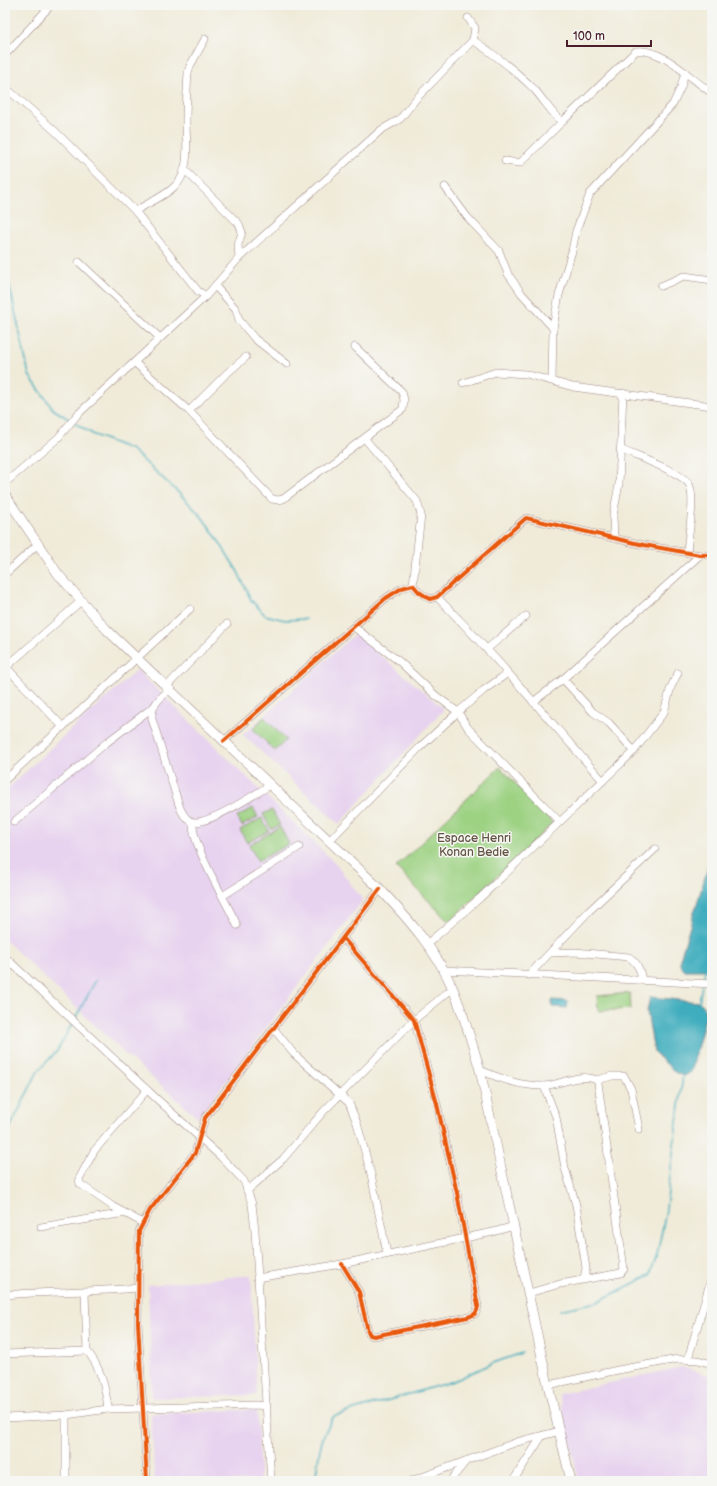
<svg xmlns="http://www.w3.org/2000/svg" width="717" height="1486" viewBox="0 0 717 1486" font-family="'Balsamiq Sans',sans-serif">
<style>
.built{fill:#e7d2ef}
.green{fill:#9dd283;stroke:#747857}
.water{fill:#40adbe;stroke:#456674}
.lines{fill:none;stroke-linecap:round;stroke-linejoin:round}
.stream{stroke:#40adbe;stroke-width:1.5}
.minor-casing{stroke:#9d8582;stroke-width:8}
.major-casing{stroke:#9d8582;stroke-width:10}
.minor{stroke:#fff;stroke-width:7}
.major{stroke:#fff;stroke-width:9}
.cycleway-casing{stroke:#f6f6f2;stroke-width:6}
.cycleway{stroke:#e8590c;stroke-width:4}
.labels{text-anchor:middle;stroke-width:3;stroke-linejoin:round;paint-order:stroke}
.park-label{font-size:12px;fill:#635545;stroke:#f6f6f2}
</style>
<rect width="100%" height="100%" fill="#f6f6f2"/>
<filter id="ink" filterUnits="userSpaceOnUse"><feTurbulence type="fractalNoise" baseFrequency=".025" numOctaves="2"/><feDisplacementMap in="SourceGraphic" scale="8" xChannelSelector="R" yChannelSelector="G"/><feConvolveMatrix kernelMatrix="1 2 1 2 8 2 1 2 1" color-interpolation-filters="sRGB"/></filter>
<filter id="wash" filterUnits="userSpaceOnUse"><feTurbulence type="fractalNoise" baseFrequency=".012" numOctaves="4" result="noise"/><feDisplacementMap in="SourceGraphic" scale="16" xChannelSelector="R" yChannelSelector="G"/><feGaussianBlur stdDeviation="0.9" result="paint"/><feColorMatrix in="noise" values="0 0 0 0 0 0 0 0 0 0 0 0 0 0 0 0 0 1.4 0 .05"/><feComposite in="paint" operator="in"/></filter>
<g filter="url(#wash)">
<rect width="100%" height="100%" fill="#f0ebd9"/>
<!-- built -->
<g class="built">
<polygon points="355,634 444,709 339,824 243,735"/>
<polygon points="137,670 334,862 363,900 198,1118 124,1053 5,940 5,791 57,742"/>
<polygon points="251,1275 257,1395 152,1398 148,1285"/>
<polygon points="682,1367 712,1376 712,1481 579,1481 559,1394"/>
<polygon points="257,1409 260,1481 155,1481 151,1414"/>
</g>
<!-- green -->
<g class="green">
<polygon points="264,717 286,740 275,751 253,729"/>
<polygon points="500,767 553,823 449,922 396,867"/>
<polygon points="253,808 258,817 242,826 237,817"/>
<polygon points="272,810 280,825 271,829 263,814"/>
<polygon points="262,818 269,831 247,843 240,830"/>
<polygon points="280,827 289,844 258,861 249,845"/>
<polygon points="630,993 631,1009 598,1011 597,996"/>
</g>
<!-- water -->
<g class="water">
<polygon points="712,862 712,970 685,970 680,965 680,959 709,864"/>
<polygon points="650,997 699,1002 703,1005 706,1015 691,1072 683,1076 676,1073 654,1052 647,1011"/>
<polygon points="552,1000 568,1001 567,1008 552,1007"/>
</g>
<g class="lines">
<!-- stream -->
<g class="stream">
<polyline points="5,274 8,279 29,375 53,409 70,420"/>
<polyline points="73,422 94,435 132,450 180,494 202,517 215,535 238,572 251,600 265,615 285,620 306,619"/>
<polyline points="703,981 705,969"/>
<polyline points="699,1003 702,985"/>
<polyline points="75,1019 96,980"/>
<polyline points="5,1138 38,1071 57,1051 72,1024"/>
<polyline points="560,1310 597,1302 650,1275 657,1255 665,1216 683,1075"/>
<path d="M315 1481C319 1455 319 1439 334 1416L454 1381 493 1363 522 1353"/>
</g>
</g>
</g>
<g filter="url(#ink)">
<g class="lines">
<!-- minor casing -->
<g class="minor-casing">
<g id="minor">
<path d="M473 40C495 55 515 70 534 89 544 100 551 113 562 122L636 51C661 47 691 79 712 93"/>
<polyline points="5,55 51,5"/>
<polyline points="5,87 55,131 135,211 198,291 206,296"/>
<polyline points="505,161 520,163 562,122"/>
<polyline points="445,187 468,218 499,251 508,274 522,294 553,328"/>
<path d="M135 211C148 203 166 196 176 185 191 170 186 141 186 122 186 106 187 90 188 73L190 66 205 39"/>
<polyline points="239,258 381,130 400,119 415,100 473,40 475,28 468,18"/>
<polyline points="79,262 160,338"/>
<polyline points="215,286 236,309 239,320 255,339 287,364"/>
<polyline points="661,286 684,276 712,280"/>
<polyline points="135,363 189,411 272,499 278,500 283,499 403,409 404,400 402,392 355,347"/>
<polyline points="552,380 553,328 559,295 572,251 576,231 590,194 673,104 681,87 685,72"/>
<polyline points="463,383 496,372 526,374 573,387 712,406"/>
<polyline points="189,411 226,374 246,357"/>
<polyline points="365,439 417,501 421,515 413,585"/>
<path d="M620 449C634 456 682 472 689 484 696 498 688 536 687 552"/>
<polyline points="5,483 58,438 77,415 206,296 239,258 238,245 242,232 239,224 184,169"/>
<polyline points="614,538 613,516 619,484 623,393"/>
<polyline points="5,574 38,544"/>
<path d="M437 597C495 655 548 719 603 781"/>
<polyline points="354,627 400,662 435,695 458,712 484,690 508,673"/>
<polyline points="487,649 526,616"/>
<polyline points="6,667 63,727"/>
<polyline points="5,668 81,601"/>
<polyline points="563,679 593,712 609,723 634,751"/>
<polyline points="166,687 227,624"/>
<path d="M169 690C159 699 151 705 152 719L180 808C183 814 187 822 195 822 210 823 256 794 270 785"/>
<polyline points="533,702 563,679 700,555"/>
<polyline points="224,741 386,598 402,588 413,585 419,592 430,599 437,597 526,518 644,545 700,555 712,555"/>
<polyline points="5,780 190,609"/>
<polyline points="14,822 106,743 152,708"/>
<path d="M193 823C192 846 226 901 237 925"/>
<polyline points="330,840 418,749 458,712 468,728 559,821"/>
<polyline points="224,895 299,847"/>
<polyline points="427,944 480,898 634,751 664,712 671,687 678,673"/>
<path d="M551 953 575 952 629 957C638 963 640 970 642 980"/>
<polyline points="5,957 158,1100 221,1157 244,1181 252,1204 255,1231 271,1481"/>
<polyline points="444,970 712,984"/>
<polyline points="5,972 12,964"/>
<polyline points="529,975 589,911 655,849"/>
<polyline points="274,1029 294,1054 349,1103 357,1123 371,1174 387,1254"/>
<path d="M480 1070C501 1079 520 1086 543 1086 561 1085 579 1072 597 1080L598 1083 624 1269 621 1273 560 1284 529 1293"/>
<polyline points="597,1080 612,1076 624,1076 631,1089 639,1129"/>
<polyline points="544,1086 556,1117 565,1168 576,1205 586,1268 584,1279"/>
<polyline points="247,1191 283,1159 323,1112 414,1020 453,988"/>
<polyline points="143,1223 112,1206 80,1184 79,1179 94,1151 147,1090"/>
<polyline points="41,1227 125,1213"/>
<path d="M342 1264 359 1292 368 1331 370 1335 374 1336 468 1317C475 1315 477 1313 478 1306L457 1193 437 1104 414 1020 343 938"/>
<polyline points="257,1278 342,1264 493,1232 514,1226"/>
<path d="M85 1292 87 1351C100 1366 106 1390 108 1409"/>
<path d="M5 1295C49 1291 93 1292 137 1288"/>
<polyline points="5,1354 87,1351"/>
<polyline points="688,1359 712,1276"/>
<polyline points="548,1385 618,1370 678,1359 698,1360 712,1364"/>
<polyline points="5,1418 66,1415 108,1409 256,1405 267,1406"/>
<polyline points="66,1481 66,1415"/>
<polyline points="147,1481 138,1323 139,1231 150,1210 195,1153 205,1118 380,889"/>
<polyline points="411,1481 517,1442 560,1431"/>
<polyline points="450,1481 466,1461"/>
<polyline points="513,1481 542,1436"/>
</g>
</g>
<!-- major casing -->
<g class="major-casing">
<path id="major" d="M5 495 58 574 107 630 380 889C408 919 437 951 453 989 464 1015 472 1043 480 1070L548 1385 571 1481"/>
</g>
<!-- minor -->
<use href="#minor" class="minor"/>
<!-- major -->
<use href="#major" class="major"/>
<!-- cycleway casing -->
<g class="cycleway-casing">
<g id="cycleway">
<polyline points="224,741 386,598 402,588 413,585 419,592 430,599 437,597 526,518 644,545 700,555 712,555"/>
<path d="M342 1264 359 1292 368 1331 370 1335 374 1336 468 1317C475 1315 477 1313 478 1306L457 1193 437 1104 414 1020 343 938"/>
<polyline points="147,1481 138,1323 139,1231 150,1210 195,1153 205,1118 380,889"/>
</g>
</g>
<!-- cycleway -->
<use href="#cycleway" class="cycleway"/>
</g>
</g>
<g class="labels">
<!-- park labels -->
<g class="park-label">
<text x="474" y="842">Espace Henri<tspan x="474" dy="14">Konan Bedie</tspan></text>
</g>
</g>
<!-- margin -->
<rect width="717" height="1486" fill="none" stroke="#f6f6f2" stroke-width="20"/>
<!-- scale -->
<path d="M567 40v6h84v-6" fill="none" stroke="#4a1f2b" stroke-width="2"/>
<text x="573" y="40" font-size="12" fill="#4a1f2b" stroke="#f6f6f2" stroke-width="3" paint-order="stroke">100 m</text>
</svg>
